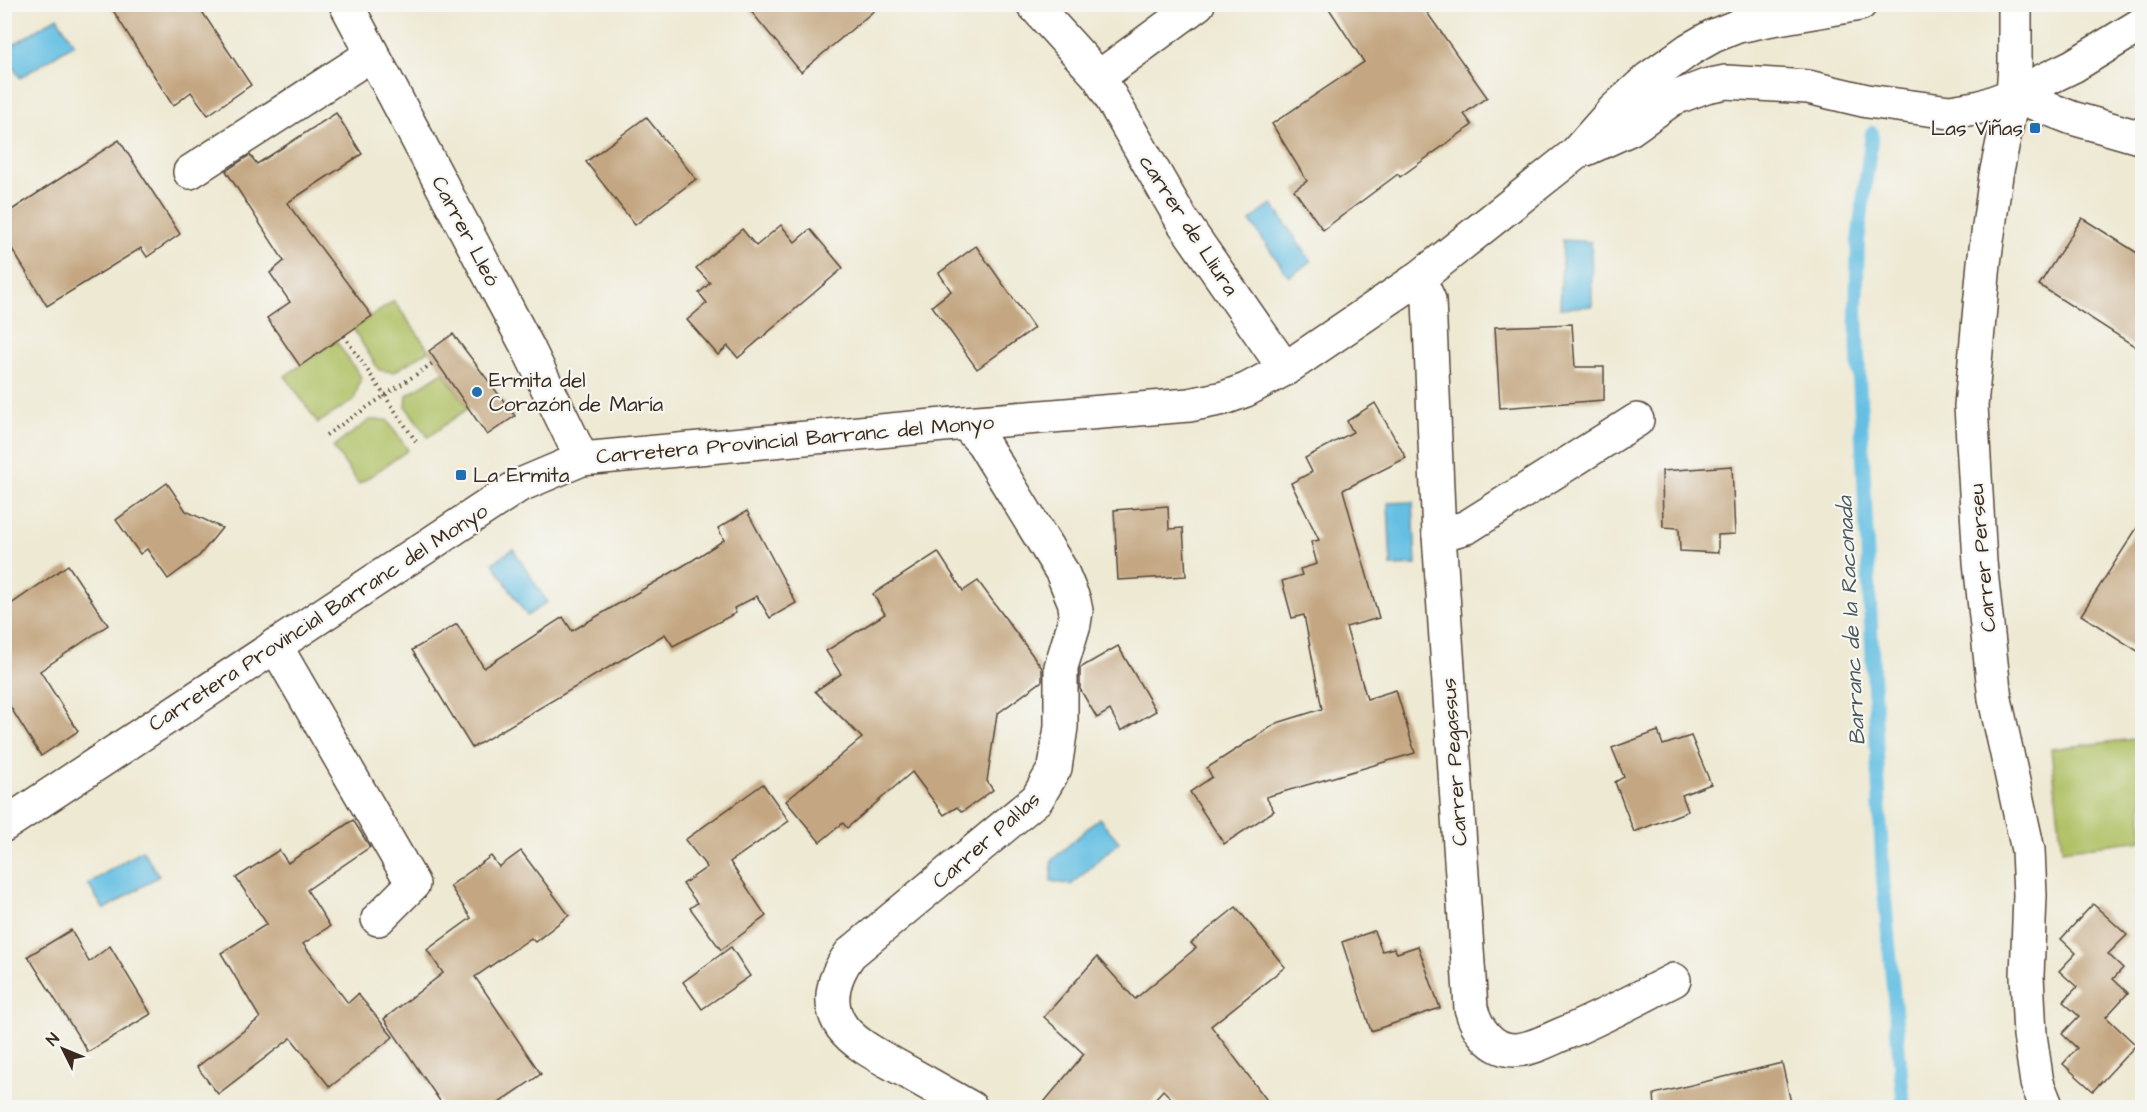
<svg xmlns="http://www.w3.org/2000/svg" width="2147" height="1112" viewBox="0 0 2147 1112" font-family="'Architects Daughter',sans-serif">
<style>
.green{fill:#afc064;stroke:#757541;stroke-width:1.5}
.water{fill:#65bfe3;stroke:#507480;stroke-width:1.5}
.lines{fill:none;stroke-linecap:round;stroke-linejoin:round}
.stream{stroke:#65bfe3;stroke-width:14}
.building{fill:#c4a782}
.minor-casing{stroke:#564739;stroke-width:36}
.path{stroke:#564739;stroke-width:4;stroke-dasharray:1.5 4.5;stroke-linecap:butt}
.minor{stroke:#fff;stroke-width:33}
.poi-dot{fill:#1f6fb2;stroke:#f6f6f2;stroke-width:2}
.labels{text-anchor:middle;stroke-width:4.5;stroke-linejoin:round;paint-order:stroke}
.poi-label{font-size:21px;fill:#3b2a1e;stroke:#f6f6f2;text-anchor:start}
.street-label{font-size:21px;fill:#3b2a1e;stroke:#f6f6f2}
.water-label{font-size:22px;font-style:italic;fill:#485759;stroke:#f6f6f2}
</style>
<rect width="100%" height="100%" fill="#f6f6f2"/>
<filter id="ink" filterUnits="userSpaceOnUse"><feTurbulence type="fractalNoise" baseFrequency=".0167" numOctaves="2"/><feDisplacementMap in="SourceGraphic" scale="12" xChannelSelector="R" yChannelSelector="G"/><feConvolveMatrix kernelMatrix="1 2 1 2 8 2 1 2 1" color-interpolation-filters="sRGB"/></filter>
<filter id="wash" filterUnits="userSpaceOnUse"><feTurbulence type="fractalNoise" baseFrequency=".008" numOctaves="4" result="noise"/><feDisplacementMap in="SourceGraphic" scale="24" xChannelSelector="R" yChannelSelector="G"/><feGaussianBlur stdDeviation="1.35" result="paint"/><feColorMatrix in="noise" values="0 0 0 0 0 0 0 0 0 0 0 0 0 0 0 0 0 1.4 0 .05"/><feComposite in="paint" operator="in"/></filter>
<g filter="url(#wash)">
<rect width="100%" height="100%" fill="#eee9d3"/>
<!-- green -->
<g class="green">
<polygon points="394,301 429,350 394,372 379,370 353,329"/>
<polygon points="336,341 361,377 354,400 318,423 285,376"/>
<polygon points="443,372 468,408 428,437 406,407 407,395"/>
<polygon points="370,420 387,420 408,450 359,484 333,447"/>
<polygon points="2142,738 2142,840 2062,850 2051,749"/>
</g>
<!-- water -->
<g class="water">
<polygon points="57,17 74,44 20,78 5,55 5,50"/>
<polygon points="1272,204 1311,261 1289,277 1250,221"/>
<polygon points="1563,240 1591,242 1592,306 1560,308"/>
<polygon points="1413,502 1416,565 1391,566 1388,503"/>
<polygon points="513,549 547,602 527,616 493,563"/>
<polygon points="1099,818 1119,842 1071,885 1051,881 1052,860"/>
<polygon points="142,850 159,876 104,910 88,884"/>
</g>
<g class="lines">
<!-- stream -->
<polyline class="stream" points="1872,133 1858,241 1856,313 1883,878 1904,1108"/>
</g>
<g id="blocks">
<!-- building -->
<g class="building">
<polygon points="109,4 197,4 251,85 208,115 191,92 173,106"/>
<polygon points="745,4 882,4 801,72"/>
<polygon points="1326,4 1421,4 1487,97 1464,114 1472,125 1400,177 1398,174 1323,230 1294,190 1307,181 1272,124 1364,62"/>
<polygon points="336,113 362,154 287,203 372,316 300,366 267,318 290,302 270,273 284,261 226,171 250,155 257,164"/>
<polygon points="646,117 696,179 635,225 586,162"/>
<polygon points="119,140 180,234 147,257 141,248 47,306 4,236 4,215"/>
<polygon points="2082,218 2142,256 2142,351 2039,285"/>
<polygon points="781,225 795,242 810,229 843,268 738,358 728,346 718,355 687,320 707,303 699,293 710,283 696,268 742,229 756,246"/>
<polygon points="976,246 1034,328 977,369 932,306 951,291 939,273"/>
<polygon points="1572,324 1575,367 1604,367 1604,400 1500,408 1495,327"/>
<polygon points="453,334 515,416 487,435 429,351"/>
<polygon points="1375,403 1406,458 1343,490 1379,618 1346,627 1367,699 1396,690 1415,753 1266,797 1274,811 1224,844 1190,792 1212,777 1207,768 1277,723 1322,709 1304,615 1292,618 1282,581 1302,575 1300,569 1317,564 1311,542 1319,540 1291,483 1312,472 1305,458 1353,432 1347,421"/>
<polygon points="1732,466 1735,534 1718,535 1718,553 1680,551 1679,528 1663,527 1662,471"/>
<polygon points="167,483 186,511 222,528 199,556 168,579 147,549 140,554 116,520"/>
<polygon points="1168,506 1169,529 1183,528 1186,576 1118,580 1114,510"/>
<polygon points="747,511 796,603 770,618 757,596 734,608 736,613 673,646 665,634 472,748 412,650 457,624 484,668 563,617 572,631 693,560 724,540 718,528"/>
<polygon points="2142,520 2142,654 2081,615"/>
<polygon points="938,552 963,591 978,581 1042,668 1042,681 997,714 987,781 993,790 962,812 957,807 944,815 912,772 847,828 843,823 820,842 786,801 862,738 815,691 841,674 826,651 885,614 873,594"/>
<polygon points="68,565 108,625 40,671 78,731 41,756 4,697 4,609"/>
<polygon points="1118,646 1156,711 1121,731 1110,710 1097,718 1080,689 1080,668"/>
<polygon points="1658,731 1663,745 1691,736 1711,784 1682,795 1688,811 1634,832 1615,782 1624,777 1612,748"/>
<polygon points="763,784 789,821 730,862 766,916 721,950 690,908 697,903 683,884 707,867 685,840"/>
<polygon points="353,820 370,847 307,890 330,926 303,944 348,1003 358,994 393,1037 330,1087 291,1038 218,1094 197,1067 260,1018 221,953 267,924 236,878 279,850 288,863"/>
<polygon points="521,851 569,915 535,942 531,938 475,977 541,1074 493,1107 444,1107 384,1019 443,973 427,950 471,918 450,886 491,856 499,867"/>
<polygon points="2093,904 2127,935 2108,954 2123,968 2113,979 2128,993 2106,1017 2136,1045 2093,1091 2063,1064 2077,1048 2062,1034 2079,1016 2063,1002 2077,987 2059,971 2076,953 2061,939"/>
<polygon points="1236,907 1285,967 1211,1026 1272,1107 1180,1107 1163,1090 1148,1107 1040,1107 1084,1054 1044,1017 1097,957 1135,999 1196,948 1191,943"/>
<polygon points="71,930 89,962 110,946 151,1014 88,1052 28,956"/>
<polygon points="1374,931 1382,951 1394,948 1397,953 1418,946 1440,1008 1371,1031 1342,942"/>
<polygon points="731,947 750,976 702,1009 683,982"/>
<polygon points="1782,1063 1792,1107 1655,1107 1654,1094"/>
</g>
</g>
</g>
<g filter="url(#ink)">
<use href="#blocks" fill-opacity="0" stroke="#564739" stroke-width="1.5"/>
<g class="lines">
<!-- minor casing -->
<g class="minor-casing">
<g id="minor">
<polyline points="346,4 528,348 582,459"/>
<polyline points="1033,4 1099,77"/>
<polyline points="1198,4 1099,77 1183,222 1285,369"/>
<polyline points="2015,4 2015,64 2013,95 1996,175 1984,263 1971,406 1980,562 1995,699 2028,850 2030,895 2027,976 2030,1035 2037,1083 2047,1108"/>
<polyline points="2013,95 2072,118 2142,138"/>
<polyline points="1586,149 1630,129 1672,99 1706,86 1726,82 1808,87 1867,101 1950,112 1981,107 2013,95 2073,66 2142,24"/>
<polyline points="190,172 372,54"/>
<path d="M1419 278 1429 300 1439 535 1471 1008C1476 1028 1491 1050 1514 1050 1528 1050 1545 1042 1558 1036 1598 1020 1636 999 1674 980"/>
<path d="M965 423 983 443 1062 572 1074 601 1076 611 1074 624 1061 667V727L1055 768 1037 799 850 954C834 976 825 1003 842 1027 856 1046 883 1058 902 1069 925 1082 948 1095 971 1108"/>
<polyline points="1439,535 1467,527 1637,420"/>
<polyline points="275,645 413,884 378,919"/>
<polyline points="4,825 518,486 582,459 965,423 1189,405 1224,398 1246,390 1285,369 1419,278 1576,153 1614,110 1648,79 1690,49 1713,36 1738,26 1767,20 1860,4"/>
</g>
</g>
<!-- path -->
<g class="path">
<polyline points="344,336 417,443"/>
<polyline points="326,435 436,361"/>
</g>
<!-- minor -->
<use href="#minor" class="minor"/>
</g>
</g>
<!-- markers -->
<g class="poi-dot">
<rect x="2029" y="122" width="12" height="12" rx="3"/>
<circle cx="477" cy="392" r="6"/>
<rect x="455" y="469" width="12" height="12" rx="3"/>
</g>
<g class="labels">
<!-- poi labels -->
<g class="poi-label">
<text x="2023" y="135" text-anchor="end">Las Viñas</text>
<text x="489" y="387">Ermita del<tspan x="489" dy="24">Corazón de María</tspan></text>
<text x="473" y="482">La Ermita</text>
</g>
<!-- street labels -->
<g class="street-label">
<text transform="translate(1189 225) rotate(57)" y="7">carrer de Lliura</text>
<text transform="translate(466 231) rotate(62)" y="7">Carrer Lleó</text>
<text transform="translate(795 439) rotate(-5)" y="7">Carretera Provincial Barranc del Monyo</text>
<text transform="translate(1982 558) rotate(-95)" y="7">Carrer Perseu</text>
<text transform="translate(318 617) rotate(-33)" y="7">Carretera Provincial Barranc del Monyo</text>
<text transform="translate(1454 762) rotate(-94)" y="7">Carrer Pegassus</text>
<text transform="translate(986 840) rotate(-41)" y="7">Carrer Pal·las</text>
</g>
<!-- water labels -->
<g class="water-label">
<text transform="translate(1850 621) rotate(-93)" y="8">Barranc de la Raconada</text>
</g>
</g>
<!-- margin -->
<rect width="2147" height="1112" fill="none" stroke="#f6f6f2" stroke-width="24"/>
<!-- north arrow -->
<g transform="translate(63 1049) rotate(313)" stroke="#f6f6f2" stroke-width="4.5" paint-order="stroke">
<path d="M0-4.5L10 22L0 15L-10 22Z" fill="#3b2a1e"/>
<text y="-9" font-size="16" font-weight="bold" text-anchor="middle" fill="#3b2a1e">N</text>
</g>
</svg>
